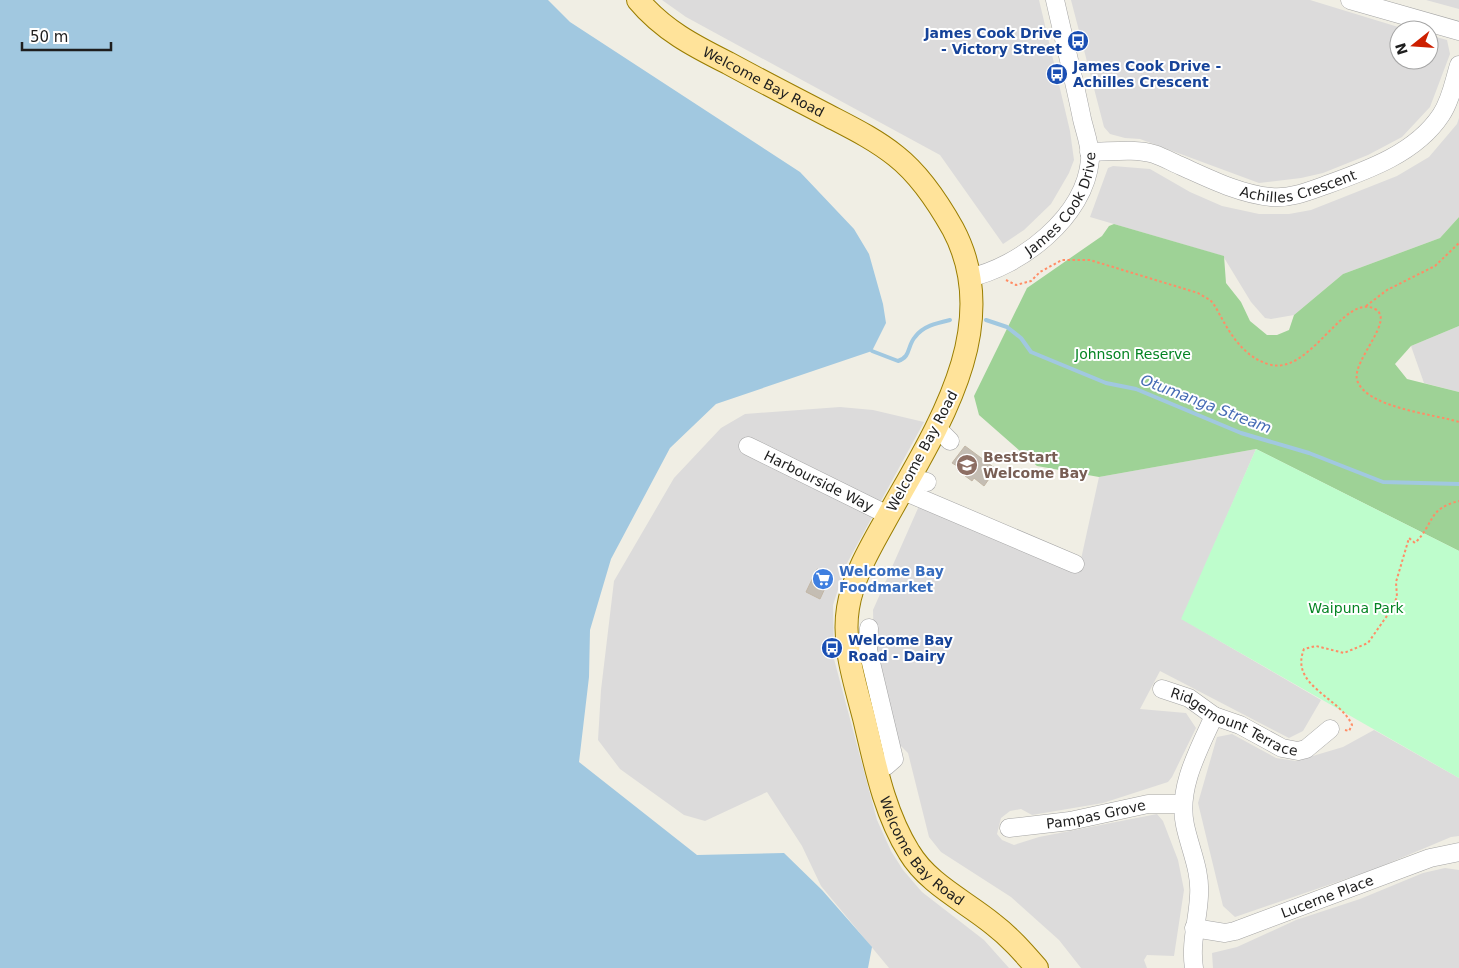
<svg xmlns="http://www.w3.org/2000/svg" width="1459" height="968" viewBox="0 0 1459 968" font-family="'DejaVu Sans',sans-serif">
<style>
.residential{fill:#dcdbdb}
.forest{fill:#9ed296}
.park{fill:#befdcc}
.water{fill:#a1c8e0}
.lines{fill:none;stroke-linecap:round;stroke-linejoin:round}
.stream{stroke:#a1c8e0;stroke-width:4}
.building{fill:#c4bdb3;stroke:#c2b6a5}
.minor-casing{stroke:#a5a5a5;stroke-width:19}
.major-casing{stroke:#997d00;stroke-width:24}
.path{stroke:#ff8d66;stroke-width:2;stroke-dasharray:2.5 2.5;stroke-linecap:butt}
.minor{stroke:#fff;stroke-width:18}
.major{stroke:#ffe39a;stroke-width:22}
.labels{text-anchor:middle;stroke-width:4;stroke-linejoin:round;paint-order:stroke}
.transit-label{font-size:14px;font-weight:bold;fill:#164399;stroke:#fff;text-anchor:start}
.street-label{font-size:14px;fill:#1e1e1e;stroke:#fff}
.park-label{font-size:14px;fill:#058423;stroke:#fff}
.education-label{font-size:14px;font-weight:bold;fill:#785e54;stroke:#fff;text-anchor:start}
.shop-label{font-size:14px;font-weight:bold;fill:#366cbe;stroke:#fff;text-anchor:start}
.water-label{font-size:15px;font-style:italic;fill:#456bb4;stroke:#fff}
</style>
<rect width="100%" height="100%" fill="#f0eee4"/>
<!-- residential -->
<g class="residential">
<polygon points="662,0 1039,0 1070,131 1074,160 1069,173 1051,204 1024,230 1003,244 940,155 686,17"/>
<polygon points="1071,0 1310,0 1408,30 1399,30 1399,60 1429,60 1429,35 1447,40 1450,54 1430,107 1402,137 1368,155 1323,173 1301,178 1259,183 1140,139 1125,138 1110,134 1104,127"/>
<polygon points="1426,0 1459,0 1459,9"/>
<polygon points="1459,118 1459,217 1440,238 1343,274 1294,315 1271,319 1265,318 1251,302 1223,256 1090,217 1108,168 1113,166 1150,169 1190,192 1222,206 1259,214 1289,214 1311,210 1397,176 1429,157 1457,124"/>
<polygon points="1459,326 1459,392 1424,383 1411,346"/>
<polygon points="840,407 873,410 924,422 846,565 833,605 834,659 877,820 891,851 903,870 922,892 984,940 1009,968 889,968 821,886 802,846 767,792 705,821 684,815 620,769 598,740 601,690 614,581 674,478 721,428 745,414"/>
<polygon points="1256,449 1182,619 1321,700 1303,731 1289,738 1160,671 1140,709 1186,713 1196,728 1172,777 1168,782 1103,803 1032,815 1021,809 1010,811 1001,818 997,834 1002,840 1014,845 1039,837 1157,814 1163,821 1178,860 1184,890 1174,956 1147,955 1144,960 1147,968 1081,968 1059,940 1011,897 941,852 929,837 908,753 897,742 874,650 873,610 919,506 1078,573 1099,477"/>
<polygon points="1374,730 1459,778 1459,836 1451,837 1375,869 1235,917 1223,906 1198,803 1217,737 1232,734 1276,758 1296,761 1343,747"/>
<polygon points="1445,868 1459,870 1459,968 1213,968 1212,953 1237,947 1296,920 1360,899 1423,873"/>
</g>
<!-- forest -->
<polygon class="forest" points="1459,217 1459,326 1411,346 1395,364 1407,379 1459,392 1459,551 1256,449 1099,477 1037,466 979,415 974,396 1027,288 1102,236 1109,226 1114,224 1224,256 1226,283 1241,302 1250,321 1267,335 1277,335 1289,330 1294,315 1343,274 1440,238"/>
<!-- park -->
<polygon class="park" points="1256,449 1459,551 1459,778 1181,619"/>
<!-- water -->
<polygon class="water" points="0,0 548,0 570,22 800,172 854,229 869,254 883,304 886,323 872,351 716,404 670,448 611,559 590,630 589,677 579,762 697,855 784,853 822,890 872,947 868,968 0,968"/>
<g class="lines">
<!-- stream -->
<g class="stream">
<polyline points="986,320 1007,327 1021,338 1031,352 1106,383 1136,389 1241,433 1309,453 1383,482 1459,484"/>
<path d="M872 351 898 361C911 357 907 346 915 337 923 326 937 323 950 320"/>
</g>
</g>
<!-- building -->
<g class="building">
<polygon points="965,446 996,469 984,486 974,478 972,481 957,470 959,467 952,463"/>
<polygon points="817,569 831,575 820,599 806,592"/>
</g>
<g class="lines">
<!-- minor casing -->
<g class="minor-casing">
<g id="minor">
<polyline points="1350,0 1459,31"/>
<path id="s1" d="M1089 152C1110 152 1134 148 1154 154 1163 157 1172 162 1181 166 1210 179 1240 194 1271 197 1290 199 1309 191 1326 185 1368 170 1416 153 1441 115 1451 100 1454 81 1459 65"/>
<path id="s2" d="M968 278C1020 267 1085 217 1090 160 1091 147 1085 132 1082 119 1074 79 1064 40 1055 0"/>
<polyline points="937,428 950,441"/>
<path id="s3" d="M748 446 888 515"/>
<polyline points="911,474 919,480 927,482"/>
<polyline points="901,490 1075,564"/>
<polyline points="869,628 868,650 894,759 886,766 876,769"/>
<path id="s4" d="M1162 689 1189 698 1214 716 1240 725 1282 748 1298 751 1306 749 1330 729"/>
<path id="s5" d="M1009 828 1070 821 1148 804H1183"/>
<path id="s6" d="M1194 928 1225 933 1235 931 1430 858 1459 852"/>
<path d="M1194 968C1190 943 1198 920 1199 896 1201 871 1190 849 1185 825 1177 788 1199 749 1214 716"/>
</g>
</g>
<!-- major casing -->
<g class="major-casing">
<g id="major">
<path id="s7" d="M638 0C663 30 694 46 728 63 761 81 794 98 827 115 850 127 875 139 896 156 919 174 939 204 953 229 1007 330 931 437 884 523 869 550 853 577 848 608 842 645 855 683 864 718 875 764 884 812 909 852 928 884 965 901 993 924 1010 937 1023 952 1037 968"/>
</g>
</g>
<!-- path -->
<g class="path">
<path d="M1006 280 1016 285 1031 281 1040 272 1062 260H1090L1198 293C1202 296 1208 298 1211 301 1215 305 1218 312 1221 317 1232 337 1245 357 1268 364 1310 378 1343 292 1375 309 1396 320 1352 360 1357 380 1366 408 1434 414 1459 422"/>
<polyline points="1366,306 1387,290 1435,266 1459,243"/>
<path d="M1345 730 1349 731 1352 725C1340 697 1289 686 1304 649L1316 646 1344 653 1368 643 1391 610 1397 597 1396 582 1409 538 1415 543C1435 523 1427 509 1459 501"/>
</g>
<!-- minor -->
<use href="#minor" class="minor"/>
<!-- major -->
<use href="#major" class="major"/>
</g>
<!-- icons -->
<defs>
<g id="bus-disc" transform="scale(1.125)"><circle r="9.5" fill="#1a4fb4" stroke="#fff"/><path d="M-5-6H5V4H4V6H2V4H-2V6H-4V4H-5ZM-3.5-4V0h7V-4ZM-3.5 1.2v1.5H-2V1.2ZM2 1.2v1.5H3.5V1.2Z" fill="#fff"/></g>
<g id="school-disc" transform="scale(1.125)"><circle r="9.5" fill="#8d6e63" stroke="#fff"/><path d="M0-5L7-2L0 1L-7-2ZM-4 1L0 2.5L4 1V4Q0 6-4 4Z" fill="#fff"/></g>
<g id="supermarket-disc" transform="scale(1.125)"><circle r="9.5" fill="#3f7fe0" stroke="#fff"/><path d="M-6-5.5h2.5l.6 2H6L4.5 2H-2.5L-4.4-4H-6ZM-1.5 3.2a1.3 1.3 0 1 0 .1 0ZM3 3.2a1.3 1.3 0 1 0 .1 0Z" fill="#fff"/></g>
</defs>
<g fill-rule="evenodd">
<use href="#bus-disc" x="1078" y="41"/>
<use href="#bus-disc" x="1057" y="74"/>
<use href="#school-disc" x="967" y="465"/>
<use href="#supermarket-disc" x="823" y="579"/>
<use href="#bus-disc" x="832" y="648"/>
</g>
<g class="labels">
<!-- transit labels -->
<g class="transit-label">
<text x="1062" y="38" text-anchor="end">James Cook Drive<tspan x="1062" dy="16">- Victory Street</tspan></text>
<text x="1073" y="71">James Cook Drive -<tspan x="1073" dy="16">Achilles Crescent</tspan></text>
<text x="848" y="645">Welcome Bay<tspan x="848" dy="16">Road - Dairy</tspan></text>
</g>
<!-- street labels -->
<g class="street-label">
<text dy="5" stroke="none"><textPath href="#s7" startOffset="151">Welcome Bay Road</textPath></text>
<text dy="5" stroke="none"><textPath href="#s1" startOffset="219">Achilles Crescent</textPath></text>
<text dy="5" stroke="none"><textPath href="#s2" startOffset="126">James Cook Drive</textPath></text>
<text transform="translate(922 451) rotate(-62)" y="5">Welcome Bay Road</text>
<text dy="5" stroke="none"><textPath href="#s3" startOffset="79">Harbourside Way</textPath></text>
<text dy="5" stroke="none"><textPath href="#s4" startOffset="80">Ridgemount Terrace</textPath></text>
<text dy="5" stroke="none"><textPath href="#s5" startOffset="88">Pampas Grove</textPath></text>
<text dy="5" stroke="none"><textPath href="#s7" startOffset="1066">Welcome Bay Road</textPath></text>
<text dy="5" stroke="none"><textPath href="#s6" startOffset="140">Lucerne Place</textPath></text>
</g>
<!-- park labels -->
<g class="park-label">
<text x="1133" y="359">Johnson Reserve</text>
<text x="1356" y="613">Waipuna Park</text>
</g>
<!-- education labels -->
<g class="education-label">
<text x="983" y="462">BestStart<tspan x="983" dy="16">Welcome Bay</tspan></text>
</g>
<!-- shop labels -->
<g class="shop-label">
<text x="839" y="576">Welcome Bay<tspan x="839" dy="16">Foodmarket</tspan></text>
</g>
<!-- water labels -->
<g class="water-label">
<text transform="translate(1206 404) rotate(21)" y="5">Otumanga Stream</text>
</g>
</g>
<!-- north arrow -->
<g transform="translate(1414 45) rotate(253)"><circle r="24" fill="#ffffff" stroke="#a5a5a5"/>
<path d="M0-4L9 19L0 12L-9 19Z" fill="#cd1f00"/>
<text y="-8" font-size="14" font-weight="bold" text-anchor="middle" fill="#1e1e1e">N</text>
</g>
<!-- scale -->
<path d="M22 42v8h89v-8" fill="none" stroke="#1e1e1e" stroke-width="2.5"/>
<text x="30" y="42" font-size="15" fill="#1e1e1e" stroke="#ffffff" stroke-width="4" paint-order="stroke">50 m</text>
</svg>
